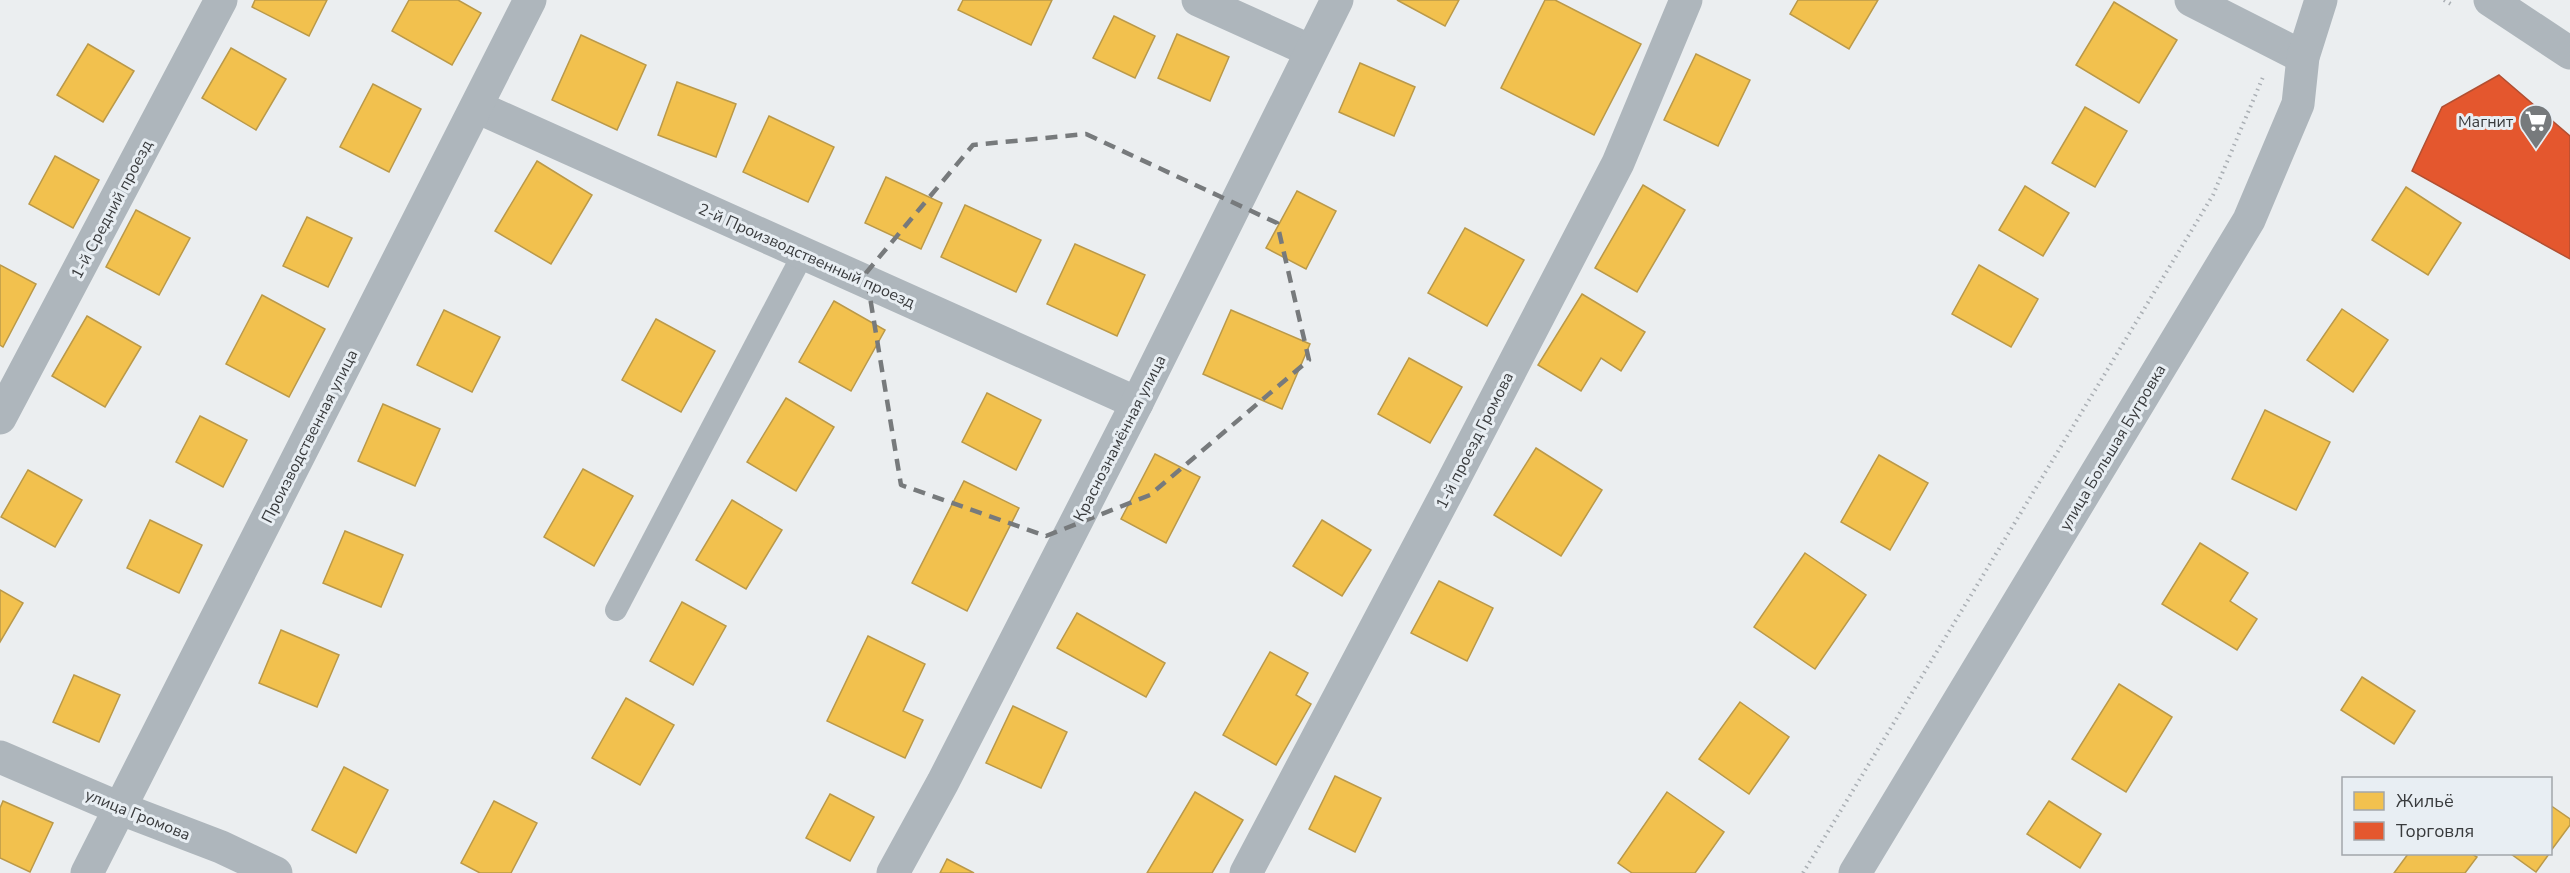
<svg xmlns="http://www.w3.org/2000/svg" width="2570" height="873" viewBox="0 0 2570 873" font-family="'Nunito Sans',sans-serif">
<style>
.homes{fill:#f2c14e;stroke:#ba9949;stroke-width:1.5}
.shops{fill:#e4572e;stroke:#b14f32;stroke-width:1.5}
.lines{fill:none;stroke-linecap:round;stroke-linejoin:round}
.path{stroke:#aaafb4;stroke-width:4;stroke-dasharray:1.5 4.5;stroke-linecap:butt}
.service{stroke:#aeb6bc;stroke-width:22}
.minor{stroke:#aeb6bc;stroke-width:33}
.tertiary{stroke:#aeb6bc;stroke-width:33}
.marked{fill:none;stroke:#777a7c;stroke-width:4.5;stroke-dasharray:12 8;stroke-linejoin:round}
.labels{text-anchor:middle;stroke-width:6;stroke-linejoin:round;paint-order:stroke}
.poi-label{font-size:16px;fill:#393b3d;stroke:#e8eef3;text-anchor:end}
.street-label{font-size:16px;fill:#393b3d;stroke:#e8eef3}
</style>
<rect width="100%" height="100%" fill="#ebeef0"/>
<!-- homes -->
<g class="homes">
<polygon points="255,0 327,0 309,36 252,7"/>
<polygon points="409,0 458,0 481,13 452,65 392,31"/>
<polygon points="963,0 1052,0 1031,45 958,10"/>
<polygon points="1397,0 1459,0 1445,26"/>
<polygon points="1545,0 1555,0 1641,44 1594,135 1501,88"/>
<polygon points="1798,0 1878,0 1849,49 1790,14"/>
<polygon points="2114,2 2177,40 2139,103 2076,65"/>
<polygon points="1114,16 1155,36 1135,78 1093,58"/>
<polygon points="1177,34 1229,57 1210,101 1158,78"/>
<polygon points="581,35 646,65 617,130 552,100"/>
<polygon points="88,44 134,71 103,122 57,95"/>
<polygon points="231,48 286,79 256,130 202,98"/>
<polygon points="1696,54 1750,80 1718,146 1664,120"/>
<polygon points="1360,63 1415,87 1394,136 1339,112"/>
<polygon points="677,82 736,104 716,157 658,135"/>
<polygon points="373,84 421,109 389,172 340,147"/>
<polygon points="2085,107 2127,131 2095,187 2052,163"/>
<polygon points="769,116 834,147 808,202 743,172"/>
<polygon points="55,156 99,180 73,228 29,204"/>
<polygon points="537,161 592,195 551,264 495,231"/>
<polygon points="886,177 942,203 921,249 865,223"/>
<polygon points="1643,185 1685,210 1637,292 1595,268"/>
<polygon points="2025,186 2069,213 2043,256 1999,230"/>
<polygon points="2406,187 2461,223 2428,275 2372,240"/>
<polygon points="1297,191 1336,211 1306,269 1266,248"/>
<polygon points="965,205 1041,240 1016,292 941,257"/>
<polygon points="136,210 190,238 159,295 106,267"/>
<polygon points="307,217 352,238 328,287 283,266"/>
<polygon points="1465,228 1524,260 1487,326 1428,293"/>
<polygon points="1075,244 1145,275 1117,336 1047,304"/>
<polygon points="0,265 36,284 3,347 0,345"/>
<polygon points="1979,265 2038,299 2011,347 1952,314"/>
<polygon points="1582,294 1645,332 1621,371 1601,358 1581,391 1538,365"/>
<polygon points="262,295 325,329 289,397 226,364"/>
<polygon points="834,301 885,330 851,391 799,362"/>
<polygon points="2342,309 2388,340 2353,392 2307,360"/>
<polygon points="444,310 500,337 472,392 417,365"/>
<polygon points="1231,310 1310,344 1282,409 1203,374"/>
<polygon points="87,316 141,347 105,407 52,376"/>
<polygon points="656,319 715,351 681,412 622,380"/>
<polygon points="1409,358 1462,387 1430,443 1378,414"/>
<polygon points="987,393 1041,420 1016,470 962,442"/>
<polygon points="786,398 834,427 796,491 747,462"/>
<polygon points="383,404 440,429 415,486 358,461"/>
<polygon points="2265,410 2330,442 2296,510 2232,479"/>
<polygon points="200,416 247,440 223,487 176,462"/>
<polygon points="1536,448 1602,490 1561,556 1494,515"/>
<polygon points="1155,454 1200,477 1166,543 1121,519"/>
<polygon points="1879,455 1928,483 1890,550 1841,522"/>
<polygon points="583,469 633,496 594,566 544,537"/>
<polygon points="28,470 82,500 55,547 1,517"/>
<polygon points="964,481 1019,508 967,611 912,583"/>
<polygon points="732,500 782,530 746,589 696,560"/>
<polygon points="150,520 202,545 179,593 127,568"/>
<polygon points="1322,520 1371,550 1342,596 1293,566"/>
<polygon points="345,531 403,555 381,607 323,583"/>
<polygon points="2200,543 2248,573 2230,601 2257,619 2237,650 2162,604"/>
<polygon points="1805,553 1866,595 1815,669 1754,627"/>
<polygon points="1439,581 1493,608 1467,661 1411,633"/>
<polygon points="0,590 23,603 0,642"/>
<polygon points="682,602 726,626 693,685 650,661"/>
<polygon points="1077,613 1165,663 1146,697 1057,648"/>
<polygon points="281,630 339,655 317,707 259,683"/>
<polygon points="868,636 925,664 903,711 923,720 905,758 827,721"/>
<polygon points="1270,652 1308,673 1296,695 1311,704 1276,765 1223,735"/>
<polygon points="74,675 120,695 99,742 53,722"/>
<polygon points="2362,677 2415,711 2394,744 2341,710"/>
<polygon points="2119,684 2172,717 2126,792 2072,759"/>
<polygon points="626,698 674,725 640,785 592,758"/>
<polygon points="1740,702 1789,737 1749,794 1699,759"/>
<polygon points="1013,706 1067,732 1041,788 986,763"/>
<polygon points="344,767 388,790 356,853 312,830"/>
<polygon points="1335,776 1381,798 1355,852 1309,829"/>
<polygon points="1195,792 1243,820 1212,873 1147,873"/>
<polygon points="1667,792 1724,832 1695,873 1632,873 1618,863"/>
<polygon points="830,794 874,817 850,861 806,838"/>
<polygon points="3,801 53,823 30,872 0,858 0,808"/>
<polygon points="494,801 537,823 511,873 480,873 461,863"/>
<polygon points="2049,801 2101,834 2080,868 2027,834"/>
<polygon points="2550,805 2570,819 2570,825 2550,852"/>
<polygon points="2408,854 2472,854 2477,857 2465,873 2394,873"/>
<polygon points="2511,854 2549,854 2536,872"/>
<polygon points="947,859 974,873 940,873"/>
</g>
<!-- shops -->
<polygon class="shops" points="2499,75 2570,136 2570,259 2412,171 2442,107"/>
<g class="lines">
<!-- path -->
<g class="path">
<polyline points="2444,0 2454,6"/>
<polyline points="1803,873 2213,195 2263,77"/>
</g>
<!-- service -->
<polyline class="service" points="616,610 803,254"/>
<!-- minor -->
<g class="minor">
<polyline points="1198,0 1311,51"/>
<polyline points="2191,0 2303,57"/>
<polyline points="477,107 1137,403"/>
<polyline points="0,418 221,0"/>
<polyline points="0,757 119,808 221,847 276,873"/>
<polyline points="87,873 530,0"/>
<polyline points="893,873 943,782 1137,403 1337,0"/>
<polyline points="1246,873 1452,483 1618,163 1686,0"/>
<polyline points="1855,873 2249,220 2298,104 2303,57 2321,0"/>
</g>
<!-- tertiary -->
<polyline class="tertiary" points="2490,0 2570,53"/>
</g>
<!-- marked area -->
<path class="marked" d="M1086 134 1277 223 1309 360 1150 495 1046 536 901 485 866 273 973 145Z"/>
<!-- icons -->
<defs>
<g id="supermarket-pin" transform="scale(1.725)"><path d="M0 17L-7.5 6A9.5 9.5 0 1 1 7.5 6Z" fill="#777a7c" stroke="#e8eef3"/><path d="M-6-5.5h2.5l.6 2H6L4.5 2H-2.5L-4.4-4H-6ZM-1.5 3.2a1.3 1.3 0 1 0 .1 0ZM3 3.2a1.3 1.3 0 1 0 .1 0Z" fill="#fff"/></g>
</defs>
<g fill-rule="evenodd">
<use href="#supermarket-pin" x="2536" y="121"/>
</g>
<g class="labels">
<!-- poi labels -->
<g class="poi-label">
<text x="2513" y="127">Магнит</text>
</g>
<!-- street labels -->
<g class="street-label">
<text transform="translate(111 209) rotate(-62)" y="6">1-й Средний проезд</text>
<text transform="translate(807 255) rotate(24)" y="6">2-й Производственный проезд</text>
<text transform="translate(309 436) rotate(-63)" y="6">Производственная улица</text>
<text transform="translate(1119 438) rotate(-63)" y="6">Краснознамённая улица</text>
<text transform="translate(1474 440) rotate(-63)" y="6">1-й проезд Громова</text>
<text transform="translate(2112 447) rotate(-59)" y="6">улица Большая Бугровка</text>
<text transform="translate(138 814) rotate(22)" y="6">улица Громова</text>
</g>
</g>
<!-- legend -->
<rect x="2342" y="777" width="210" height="78" fill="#e8eef3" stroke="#a2a6aa" stroke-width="1.5"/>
<rect x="2354" y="792" width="30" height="18" fill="#f2c14e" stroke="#a2a6aa" stroke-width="1.5"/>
<text x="2396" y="807" font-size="18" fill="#393b3d">Жильё</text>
<rect x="2354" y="822" width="30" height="18" fill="#e4572e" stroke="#a2a6aa" stroke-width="1.5"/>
<text x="2396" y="837" font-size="18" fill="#393b3d">Торговля</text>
</svg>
